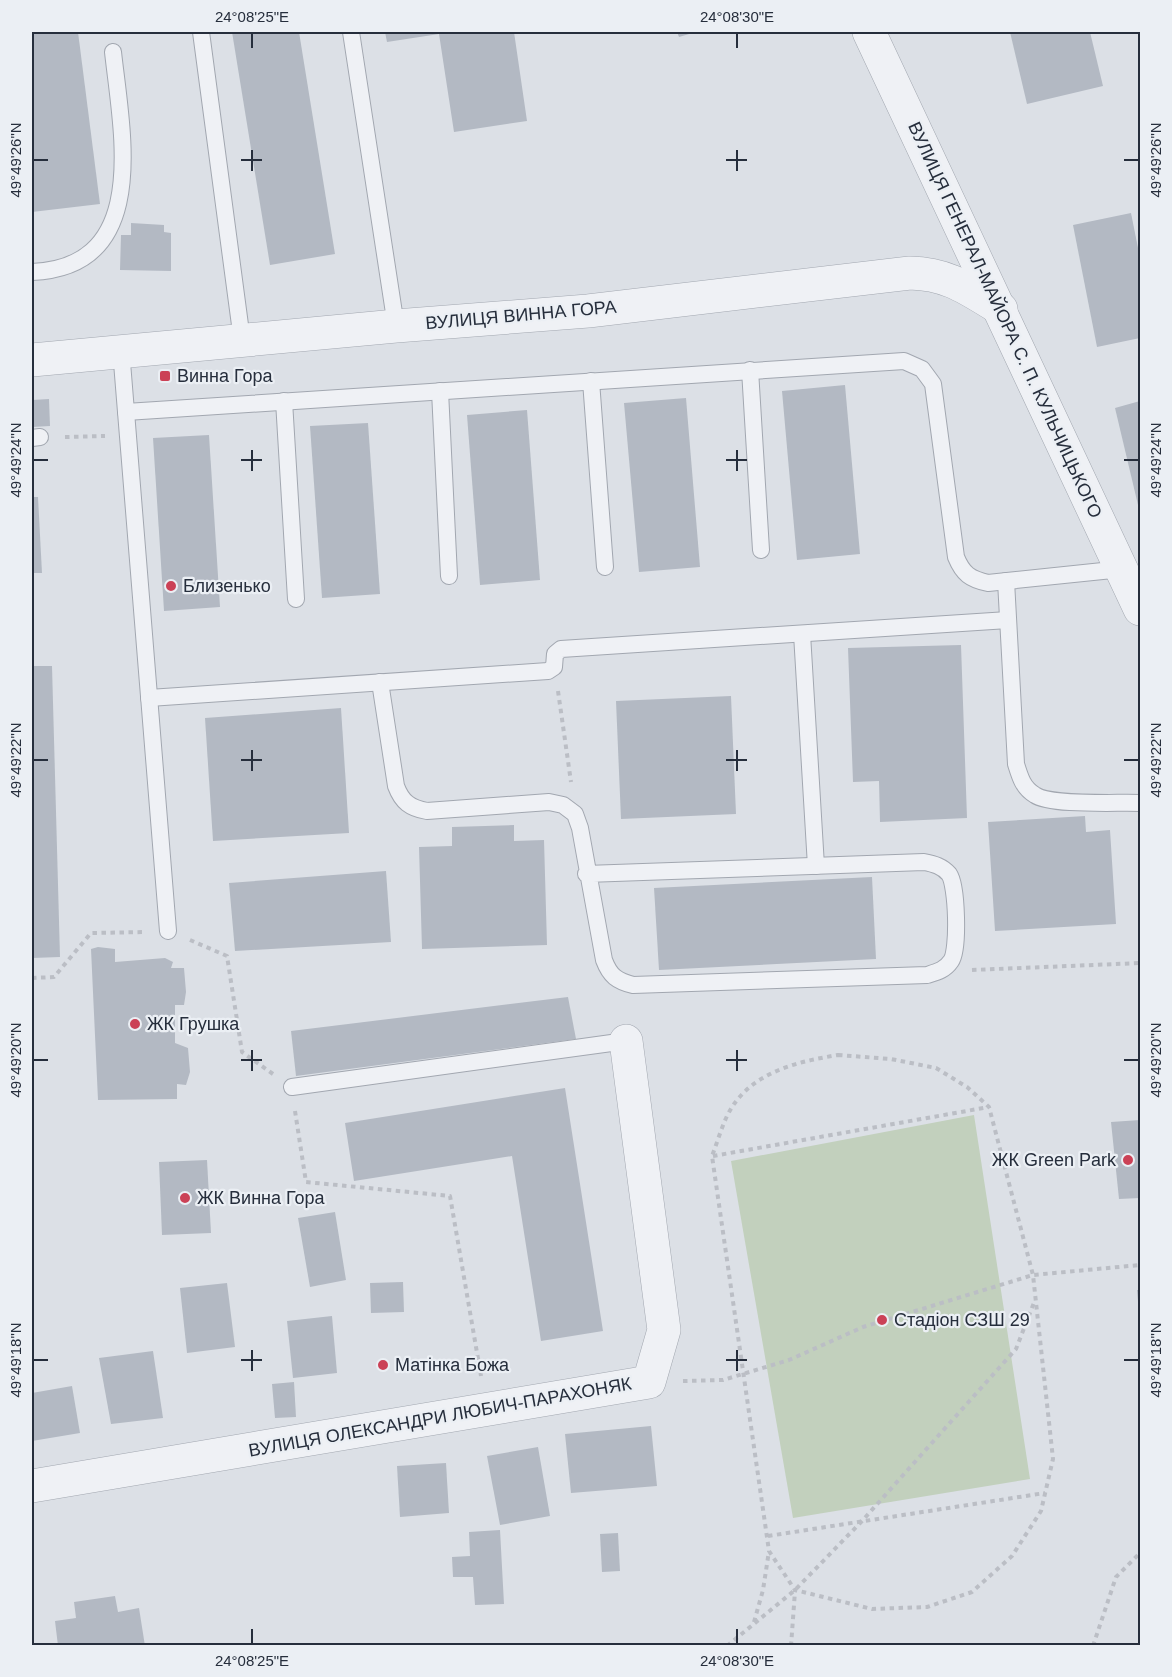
<svg xmlns="http://www.w3.org/2000/svg" width="1172" height="1677" viewBox="0 0 1172 1677" font-family="Helvetica,sans-serif">
<style>
.green{fill:#c2d0bd}
.building{fill:#b3b9c3}
.lines{fill:none;stroke-linecap:round;stroke-linejoin:round}
.lane-casing{stroke:#a2a7b0;stroke-width:18}
.street-casing{stroke:#a2a7b0;stroke-width:34}
.path{stroke:#bbbec5;stroke-width:4;stroke-dasharray:4.5 4.5;stroke-linecap:butt}
.lane{stroke:#eff1f5;stroke-width:16}
.street{stroke:#eff1f5;stroke-width:33}
.ticks{fill:none;stroke:#262e3c;stroke-width:2}
.poi-dot{fill:#cb4156;stroke:#ebeff4;stroke-width:2}
.labels{text-anchor:middle;stroke-width:4.5;stroke-linejoin:round;paint-order:stroke}
.street-label{font-size:18px;fill:#262e3c;stroke:#ebeff4}
.poi-label{font-size:18px;fill:#262e3c;stroke:#ebeff4;text-anchor:start}
.neatline{fill:none;stroke:#262e3c;stroke-width:2}
.ticks-label{font-size:15px;text-anchor:middle;fill:#262e3c}
</style>
<rect width="100%" height="100%" fill="#dce0e6"/>
<!-- green -->
<polygon class="green" points="974,1115 1030,1479 793,1518 731,1161"/>
<!-- building -->
<g class="building">
<polygon points="32,32 78,32 100,204 32,212"/>
<polygon points="232,32 299,32 335,254 270,265"/>
<polygon points="385,32 514,32 527,121 454,132 439,34 387,42"/>
<polygon points="677,32 696,32 679,37"/>
<polygon points="1010,32 1090,32 1103,86 1027,104"/>
<polygon points="1131,213 1140,258 1140,338 1097,347 1073,225"/>
<polygon points="131,223 164,225 164,232 171,233 171,271 120,270 121,235 131,235"/>
<polygon points="845,385 860,554 797,560 782,391"/>
<polygon points="686,398 700,567 639,572 624,403"/>
<polygon points="49,399 50,426 32,427 32,400"/>
<polygon points="1140,401 1140,504 1138,505 1115,408"/>
<polygon points="527,410 540,580 480,585 467,415"/>
<polygon points="368,423 380,594 322,598 310,426"/>
<polygon points="209,435 220,607 164,611 153,438"/>
<polygon points="32,497 38,497 42,573 32,573"/>
<polygon points="961,645 967,818 880,822 879,781 853,782 848,648"/>
<polygon points="32,666 52,666 60,957 32,958"/>
<polygon points="731,696 736,814 621,819 616,701"/>
<polygon points="341,708 349,833 213,841 205,718"/>
<polygon points="1085,816 1086,832 1110,830 1116,924 995,931 988,822"/>
<polygon points="514,825 514,841 544,840 547,945 422,949 419,847 452,846 452,827"/>
<polygon points="386,871 391,942 235,951 229,883"/>
<polygon points="872,877 876,959 659,970 654,888"/>
<polygon points="98,947 115,949 115,962 165,958 173,962 171,968 184,968 186,992 184,1005 175,1005 175,1043 188,1048 190,1072 186,1085 177,1084 177,1099 98,1100 91,949"/>
<polygon points="568,997 576,1039 296,1076 291,1031"/>
<polygon points="565,1088 603,1331 541,1341 512,1156 354,1181 345,1123"/>
<polygon points="1140,1120 1140,1198 1119,1199 1111,1122"/>
<polygon points="207,1160 211,1233 162,1235 159,1162"/>
<polygon points="335,1212 346,1280 310,1287 298,1218"/>
<polygon points="403,1282 404,1312 371,1313 370,1283"/>
<polygon points="227,1283 235,1347 187,1353 180,1288"/>
<polygon points="1137,1290 1140,1290 1140,1313 1139,1313"/>
<polygon points="332,1316 337,1373 293,1378 287,1321"/>
<polygon points="153,1351 163,1418 111,1424 99,1358"/>
<polygon points="294,1382 296,1417 275,1418 272,1384"/>
<polygon points="72,1386 80,1433 32,1441 32,1393"/>
<polygon points="651,1426 657,1486 571,1493 565,1434"/>
<polygon points="538,1447 550,1516 500,1525 487,1456"/>
<polygon points="446,1463 449,1513 400,1517 397,1466"/>
<polygon points="500,1530 504,1604 475,1605 473,1577 453,1577 452,1557 470,1556 469,1532"/>
<polygon points="618,1533 620,1571 602,1572 600,1534"/>
<polygon points="115,1596 118,1612 139,1608 145,1646 58,1646 55,1621 76,1618 74,1602"/>
</g>
<g class="lines">
<!-- lane casing -->
<g class="lane-casing">
<g id="lane">
<polyline points="201,32 242,340"/>
<polyline points="351,32 396,326"/>
<path d="M32 272C151 267 122 134 113 52"/>
<polyline points="121,350 168,931"/>
<polyline points="750,370 761,550"/>
<polyline points="591,381 605,567"/>
<polyline points="440,391 449,576"/>
<polyline points="284,401 296,599"/>
<path d="M126 412 904 361 922 369 933 384 956 557C963 574 970 579 988 583L1122 569"/>
<polyline points="32,438 40,437"/>
<path d="M1006 581 1016 764C1020 777 1023 788 1035 795 1051 806 1118 802 1140 803"/>
<polyline points="802,634 816,866"/>
<path d="M380 682 396 786C402 802 410 808 427 811L549 802 563 805 575 814 580 828 604 960C610 976 617 981 633 985L927 975C937 972 945 970 951 961 959 950 957 885 949 874 942 866 934 864 924 862L586 874"/>
<polyline points="149,698 548,671 554,667 555,654 561,649 1008,620"/>
<polyline points="292,1087 626,1041"/>
</g>
</g>
<!-- street casing -->
<g class="street-casing">
<g id="street">
<polyline points="869,32 1140,609"/>
<path d="M32 360 396 326 588 311 910 273C949 274 968 289 1001 309"/>
<polyline points="32,1486 649,1382 664,1330 626,1041"/>
</g>
</g>
<!-- path -->
<g class="path">
<polyline points="65,437 105,436"/>
<polyline points="558,691 571,782"/>
<polyline points="190,940 227,956 242,1052 273,1074"/>
<polyline points="972,970 1140,963"/>
<polyline points="32,978 54,977 91,933 145,932"/>
<path d="M838 1055 891 1059 936 1068 967 1087 989 1107 1033 1275 1053 1459 1041 1511 1012 1556 972 1592 927 1607 872 1609 795 1590 769 1551 712 1156C717 1143 721 1129 727 1116 748 1073 795 1062 838 1055Z"/>
<polyline points="295,1111 306,1182 450,1196 481,1376"/>
<polyline points="713,1156 989,1107"/>
<polyline points="683,1381 723,1380 789,1360 863,1327 1033,1275 1140,1265"/>
<polyline points="768,1536 1045,1493"/>
<polyline points="754,1622 763,1590 769,1551"/>
<polyline points="727,1646 795,1590 862,1521 1016,1349 1035,1300"/>
<polyline points="791,1646 795,1591"/>
<polyline points="1093,1646 1116,1577 1140,1553"/>
</g>
<!-- lane -->
<use href="#lane" class="lane"/>
<!-- street -->
<use href="#street" class="street"/>
</g>
<!-- ticks -->
<path class="ticks" d="M252 33V48M737 33V48M252 150V171M737 150V171M33 160H48M241 160H262M726 160H747M1124 160H1139M252 450V471M737 450V471M33 460H48M241 460H262M726 460H747M1124 460H1139M252 750V771M737 750V771M33 760H48M241 760H262M726 760H747M1124 760H1139M252 1050V1071M737 1050V1071M33 1060H48M241 1060H262M726 1060H747M1124 1060H1139M252 1350V1371M737 1350V1371M33 1360H48M241 1360H262M726 1360H747M1124 1360H1139M252 1629V1644M737 1629V1644"/>
<!-- markers -->
<g class="poi-dot">
<rect x="159" y="370" width="12" height="12" rx="3"/>
<circle cx="171" cy="586" r="6"/>
<circle cx="135" cy="1024" r="6"/>
<circle cx="1128" cy="1160" r="6"/>
<circle cx="185" cy="1198" r="6"/>
<circle cx="882" cy="1320" r="6"/>
<circle cx="383" cy="1365" r="6"/>
</g>
<g class="labels">
<!-- street labels -->
<g class="street-label">
<text transform="translate(521 315) rotate(-5)" y="6">ВУЛИЦЯ ВИННА ГОРА</text>
<text transform="translate(1005 320) rotate(65)" y="6">ВУЛИЦЯ ГЕНЕРАЛ-МАЙОРА С. П. КУЛЬЧИЦЬКОГО</text>
<text transform="translate(440 1417) rotate(-10)" y="6">ВУЛИЦЯ ОЛЕКСАНДРИ ЛЮБИЧ-ПАРАХОНЯК</text>
</g>
<!-- poi labels -->
<g class="poi-label">
<text x="177" y="382">Винна Гора</text>
<text x="183" y="592">Близенько</text>
<text x="147" y="1030">ЖК Грушка</text>
<text x="1116" y="1166" text-anchor="end">ЖК Green Park</text>
<text x="197" y="1204">ЖК Винна Гора</text>
<text x="894" y="1326">Стадіон СЗШ 29</text>
<text x="395" y="1371">Матінка Божа</text>
</g>
</g>
<!-- border -->
<rect width="1172" height="1677" fill="none" stroke="#ebeff4" stroke-width="66"/>
<rect x="33" y="33" width="1106" height="1611" class="neatline"/>
<g class="ticks-label">
<text x="252" y="22">24°08'25"E</text>
<text x="737" y="22">24°08'30"E</text>
<text transform="translate(16 160) rotate(-90)" y="5">49°49'26"N</text>
<text transform="translate(1156 160) rotate(-90)" y="5">49°49'26"N</text>
<text transform="translate(16 460) rotate(-90)" y="5">49°49'24"N</text>
<text transform="translate(1156 460) rotate(-90)" y="5">49°49'24"N</text>
<text transform="translate(16 760) rotate(-90)" y="5">49°49'22"N</text>
<text transform="translate(1156 760) rotate(-90)" y="5">49°49'22"N</text>
<text transform="translate(16 1060) rotate(-90)" y="5">49°49'20"N</text>
<text transform="translate(1156 1060) rotate(-90)" y="5">49°49'20"N</text>
<text transform="translate(16 1360) rotate(-90)" y="5">49°49'18"N</text>
<text transform="translate(1156 1360) rotate(-90)" y="5">49°49'18"N</text>
<text x="252" y="1666">24°08'25"E</text>
<text x="737" y="1666">24°08'30"E</text>
</g>
</svg>
